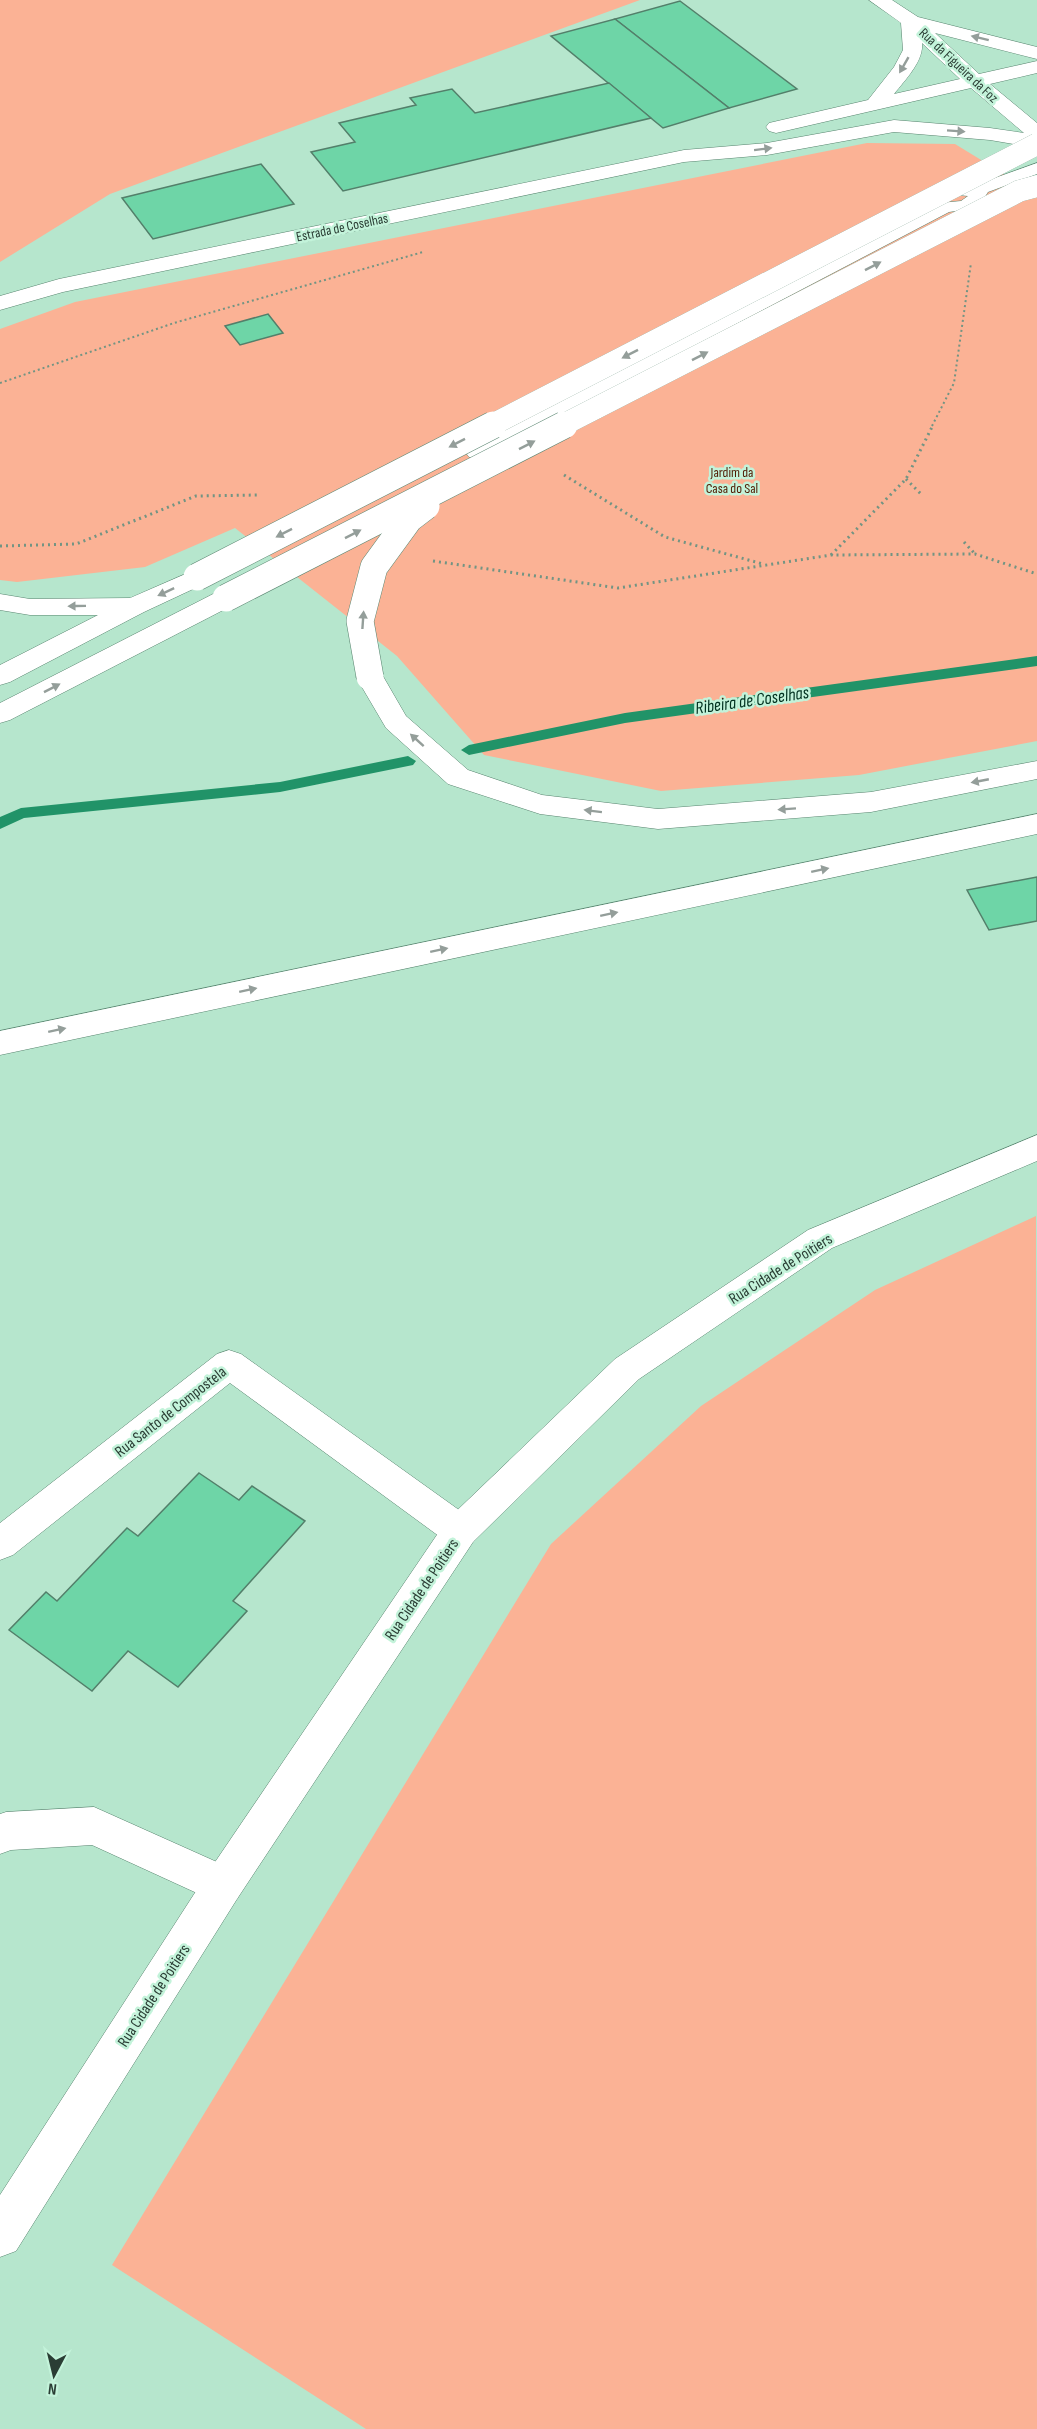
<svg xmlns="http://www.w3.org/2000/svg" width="1037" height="2429" viewBox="0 0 1037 2429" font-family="'Sofia Sans Condensed',sans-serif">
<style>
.green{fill:#fbb295}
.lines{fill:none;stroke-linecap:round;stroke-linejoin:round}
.stream{fill:#219368;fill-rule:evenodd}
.building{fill:#6ed5a7;stroke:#537f6a;stroke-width:1.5}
.lane-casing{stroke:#58846f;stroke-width:1}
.street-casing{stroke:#58846f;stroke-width:1}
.secondary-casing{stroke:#58846f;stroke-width:1}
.highway-casing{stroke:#58846f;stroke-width:1}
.path-far1{stroke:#729483;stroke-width:2;stroke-dasharray:2 3;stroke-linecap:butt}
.path{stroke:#729483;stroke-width:3;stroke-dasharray:2 4;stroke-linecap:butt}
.lane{fill:#fff;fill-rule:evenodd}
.street{fill:#fff;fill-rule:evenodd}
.secondary{fill:#fff;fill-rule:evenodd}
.highway{fill:#fff;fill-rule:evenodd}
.highway-bridge-far1-casing{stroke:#58846f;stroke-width:22;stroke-linecap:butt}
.highway-bridge-casing{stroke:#58846f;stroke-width:28;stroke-linecap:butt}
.highway-bridge-far1{stroke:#fff;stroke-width:22}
.highway-bridge{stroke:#fff;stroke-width:27}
.oneway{fill:#949e9a}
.labels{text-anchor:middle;stroke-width:5;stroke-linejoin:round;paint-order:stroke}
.far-street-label{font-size:14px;fill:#2a3d34;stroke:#c3f3da}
.far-park-label{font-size:14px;fill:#4f1900;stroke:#c3f3da}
.street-label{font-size:16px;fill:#2a3d34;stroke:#c3f3da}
.water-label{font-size:18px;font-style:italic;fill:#033321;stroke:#c3f3da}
</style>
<rect width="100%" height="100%" fill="#b6e6cd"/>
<!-- green -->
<g class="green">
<polygon points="0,0 640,0 110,194 0,262"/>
<polygon points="867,143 955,144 1037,194 1037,741 859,775 661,791 484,755 397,656 235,528 145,567 17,582 0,580 0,329 75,302"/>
<polygon points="1036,1216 1037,2429 366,2429 112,2265 551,1544 701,1406 875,1290"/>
</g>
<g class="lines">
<!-- stream -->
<g class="stream">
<polygon points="1037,656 1037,666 625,723 469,755 461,750 469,745 625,713"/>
<polygon points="408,756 416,761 413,765 280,792 24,818 0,829 0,817 21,808 280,782"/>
</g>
</g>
<!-- building -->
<g class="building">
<polygon points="680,1 797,89 729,108 615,19"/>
<polygon points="615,19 729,108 663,128 551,36"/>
<polygon points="609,83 651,118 343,191 311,152 355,142 339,123 416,105 410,98 452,89 475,113"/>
<polygon points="261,164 294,204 153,239 122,198"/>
<polygon points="268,314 283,333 240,345 225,326"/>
<polygon points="1037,877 1037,921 989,930 967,890"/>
<polygon points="199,1473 239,1500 252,1486 305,1521 233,1601 247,1611 178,1687 128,1651 92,1691 9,1630 46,1592 57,1601 127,1528 138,1536"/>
</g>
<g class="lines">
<!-- lane casing -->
<g class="lane-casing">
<polygon id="lane" points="1037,163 1037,174 988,192 981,203 974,208 949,212 483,457 469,457 466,453 469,449 940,203 961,201 968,196 958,195 955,191 958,187 978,184"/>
</g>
<!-- street casing -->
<g class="street-casing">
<g id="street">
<polygon points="229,1350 241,1354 473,1520 478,1531 473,1542 460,1547 447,1542 230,1383 13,1555 0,1560 0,1523 217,1354"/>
<polygon points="94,1807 237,1871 243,1885 237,1899 223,1905 92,1845 11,1850 0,1854 0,1814 6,1812"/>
</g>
</g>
<!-- secondary casing -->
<g class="secondary-casing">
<g id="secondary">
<path d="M869 0H892L918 17 1037 47V59L935 33 979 74 1037 61V73L990 84 1037 123V148L990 140 894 132 767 155 684 162 63 292 0 310V296L59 279 684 150 767 143 894 120 990 128 1024 133 971 88 776 133 769 131 766 127 769 123 868 100 894 67 903 50 901 23ZM922 43 960 79 894 94C905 80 924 61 922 43Z"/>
<polygon points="1037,1135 1037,1161 832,1248 639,1379 473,1542 237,1899 16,2251 0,2257 0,2195 209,1871 447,1520 615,1359 808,1230"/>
</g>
</g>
<!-- highway casing -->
<g class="highway-casing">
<g id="highway">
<polygon points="197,569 206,571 210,577 206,583 144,612 10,682 0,685 0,665 98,615 30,615 0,610 0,594 30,599 130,598"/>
<polygon points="226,590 235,592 239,598 235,604 10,720 0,723 0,703 217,592"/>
<polygon points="370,668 380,671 406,716 468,770 542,795 658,809 871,792 1037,761 1037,779 871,812 658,829 540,814 448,784 386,728 356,677 360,671"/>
<polygon points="1037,814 1037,834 0,1055 0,1031"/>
</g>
</g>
<!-- path-far1 -->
<g class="path-far1">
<polyline points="0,383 174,323 423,252"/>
<polyline points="932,426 954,383 971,263"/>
</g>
<!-- path -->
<g class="path">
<polyline points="564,475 665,537 763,564"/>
<polyline points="906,479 921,494"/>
<polyline points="964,542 975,554"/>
<polyline points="0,546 76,544 196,496 257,495"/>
<polyline points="831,555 906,479 933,425"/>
<polyline points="433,561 618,588 831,555 975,554 1037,574"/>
</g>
<!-- lane -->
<use href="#lane" class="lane"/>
<!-- street -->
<use href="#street" class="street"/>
<!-- secondary -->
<use href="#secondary" class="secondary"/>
<!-- highway -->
<use href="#highway" class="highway"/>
<!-- highway-bridge-far1 casing -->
<g class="highway-bridge-far1-casing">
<g id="highway-bridge-far1">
<polyline points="490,426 1037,144"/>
<polyline points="561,426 1019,191 1037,186"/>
</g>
</g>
<!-- highway-bridge casing -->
<g class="highway-bridge-casing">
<g id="highway-bridge">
<polyline points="197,577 493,425"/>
<polyline points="226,598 564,425"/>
<polyline points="370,677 360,621 374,567 409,519 426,506"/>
</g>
</g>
<!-- highway-bridge-far1 -->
<use href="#highway-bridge-far1" class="highway-bridge-far1"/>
<!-- highway-bridge -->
<use href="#highway-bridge" class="highway-bridge"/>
</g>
<!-- one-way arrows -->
<defs><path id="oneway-solid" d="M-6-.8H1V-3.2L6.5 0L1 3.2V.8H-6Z" transform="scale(1.5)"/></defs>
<g class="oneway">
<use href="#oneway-solid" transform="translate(980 38) rotate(-166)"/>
<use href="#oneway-solid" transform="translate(904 65) rotate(120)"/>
<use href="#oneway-solid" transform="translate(956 131) rotate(4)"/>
<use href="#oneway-solid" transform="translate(763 149) rotate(-7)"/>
<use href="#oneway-solid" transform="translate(873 266) rotate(-27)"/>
<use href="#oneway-solid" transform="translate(630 354) rotate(153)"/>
<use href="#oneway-solid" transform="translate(700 356) rotate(-27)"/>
<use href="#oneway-solid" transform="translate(457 443) rotate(153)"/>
<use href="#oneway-solid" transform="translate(527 445) rotate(-27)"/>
<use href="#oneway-solid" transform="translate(284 533) rotate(153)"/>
<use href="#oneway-solid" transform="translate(353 534) rotate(-27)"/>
<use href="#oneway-solid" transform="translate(166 592) rotate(155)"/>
<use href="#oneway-solid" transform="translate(77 606) rotate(179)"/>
<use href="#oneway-solid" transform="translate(363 620) rotate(-86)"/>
<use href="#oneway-solid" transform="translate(52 688) rotate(-27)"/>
<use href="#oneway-solid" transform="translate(417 740) rotate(-138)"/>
<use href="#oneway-solid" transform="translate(980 781) rotate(169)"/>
<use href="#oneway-solid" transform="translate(787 809) rotate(176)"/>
<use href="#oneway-solid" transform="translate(593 811) rotate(-173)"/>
<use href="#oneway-solid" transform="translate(820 870) rotate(-12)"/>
<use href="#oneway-solid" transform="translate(609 914) rotate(-12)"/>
<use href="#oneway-solid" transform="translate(439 950) rotate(-12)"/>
<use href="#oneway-solid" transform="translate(248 990) rotate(-12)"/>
<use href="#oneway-solid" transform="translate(57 1030) rotate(-12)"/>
</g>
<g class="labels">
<!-- far-street labels -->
<g class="far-street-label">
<text transform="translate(959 65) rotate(43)" y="5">Rua da Figueira da Foz</text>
<text transform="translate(342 227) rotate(-12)" y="5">Estrada de Coselhas</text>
</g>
<!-- far-park labels -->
<g class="far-park-label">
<text x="732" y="477">Jardim da<tspan x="732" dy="16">Casa do Sal</tspan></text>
</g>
<!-- street labels -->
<g class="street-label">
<text transform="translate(780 1268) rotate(-32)" y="6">Rua Cidade de Poitiers</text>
<text transform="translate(170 1411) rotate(-38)" y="6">Rua Santo de Compostela</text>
<text transform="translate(421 1589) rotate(-56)" y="6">Rua Cidade de Poitiers</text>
<text transform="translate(153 1995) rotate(-57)" y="6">Rua Cidade de Poitiers</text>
</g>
<!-- water labels -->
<g class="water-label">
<text transform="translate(752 700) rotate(-8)" y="6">Ribeira de Coselhas</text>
</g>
</g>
<!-- north arrow -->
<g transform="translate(54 2375) rotate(187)" stroke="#c3f3da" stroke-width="4.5" paint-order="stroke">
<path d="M0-4.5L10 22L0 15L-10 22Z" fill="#2a3d34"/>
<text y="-9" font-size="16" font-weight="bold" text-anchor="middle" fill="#2a3d34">N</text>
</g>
</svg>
